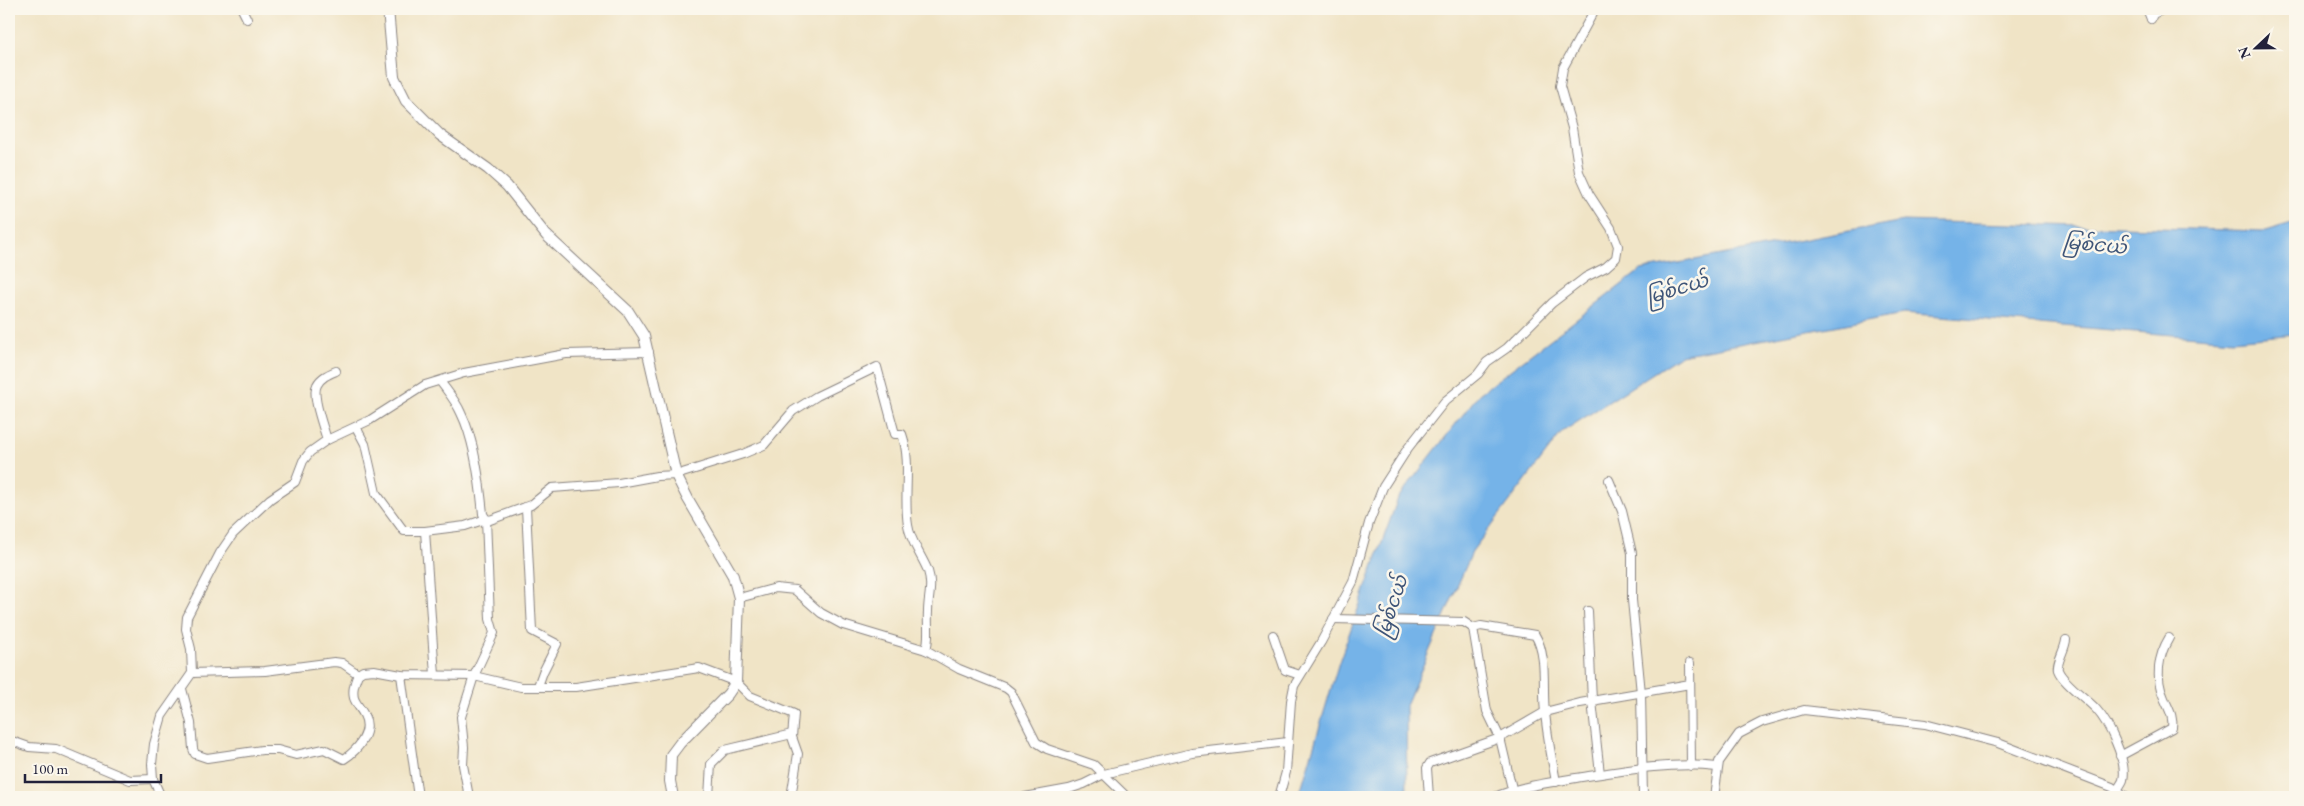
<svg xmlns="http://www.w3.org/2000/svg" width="2304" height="806" viewBox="0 0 2304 806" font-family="'EB Garamond','Noto Sans Myanmar',serif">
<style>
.water{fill:#75b3e8;stroke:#4c6a92}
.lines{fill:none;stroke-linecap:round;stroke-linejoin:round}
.minor-casing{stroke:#898380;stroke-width:10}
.tertiary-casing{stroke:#898380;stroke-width:12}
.minor{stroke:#fff;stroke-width:8}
.tertiary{stroke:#fff;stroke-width:10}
.labels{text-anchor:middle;stroke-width:5;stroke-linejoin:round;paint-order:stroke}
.water-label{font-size:19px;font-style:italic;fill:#3f5578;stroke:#fbf7ec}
</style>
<rect width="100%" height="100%" fill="#fbf7ec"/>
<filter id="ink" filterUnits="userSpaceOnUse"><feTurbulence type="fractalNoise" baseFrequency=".02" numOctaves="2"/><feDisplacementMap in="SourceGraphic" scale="10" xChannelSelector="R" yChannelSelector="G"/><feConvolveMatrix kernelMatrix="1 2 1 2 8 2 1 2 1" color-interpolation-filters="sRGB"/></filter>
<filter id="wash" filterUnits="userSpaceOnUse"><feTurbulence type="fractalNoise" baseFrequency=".0096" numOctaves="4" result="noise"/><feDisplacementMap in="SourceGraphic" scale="20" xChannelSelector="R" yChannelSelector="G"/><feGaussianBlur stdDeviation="1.12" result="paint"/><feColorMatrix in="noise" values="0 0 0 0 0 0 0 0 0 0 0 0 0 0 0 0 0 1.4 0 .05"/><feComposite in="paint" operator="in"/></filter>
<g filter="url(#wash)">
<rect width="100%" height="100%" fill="#f0e4c6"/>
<!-- water -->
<polygon class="water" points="1903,221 2265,231 2295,222 2295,334 2233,340 1904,313 1681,355 1562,432 1473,550 1406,705 1407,797 1297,797 1301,789 1339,662 1398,498 1479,394 1641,270"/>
</g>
<g filter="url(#ink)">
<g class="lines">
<!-- minor casing -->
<g class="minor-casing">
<g id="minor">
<polyline points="242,9 247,19"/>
<polyline points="2147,9 2151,19"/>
<polyline points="2151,19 2153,14 2164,9"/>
<path d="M440 381C447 391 456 401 461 413 475 441 480 483 483 514L486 519 490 520 531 505 552 488 619 483 657 476 676 475 743 454 764 445 793 411 817 396 877 367 895 434H902C912 463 903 495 908 525 910 541 922 556 928 571 933 586 928 597 928 612 927 626 930 637 926 650"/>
<polyline points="356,427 365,444 376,493 404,531 425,531 435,675"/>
<path d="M327 440C324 428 311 396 317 385 321 377 329 374 336 371"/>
<polyline points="1609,480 1622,511 1632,553 1632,600 1641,693 1643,797"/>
<polyline points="526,507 532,631 557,644 543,672 538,686"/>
<polyline points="425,531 465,526 486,519 490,619 494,633 474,676 461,717 464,747 463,765 469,797"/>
<polyline points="739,598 776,588 795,590 821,613 843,625 926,650 959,669 1006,688 1011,692 1036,742 1047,749 1094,765 1127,797"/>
<polyline points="1588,611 1592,701 1600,774"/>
<polyline points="1333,619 1464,622 1473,628 1487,711 1500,738 1514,797"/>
<path d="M1473 628 1481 626 1535 635C1548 656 1542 688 1545 712 1547 735 1552 759 1556 782"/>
<polyline points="1273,635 1285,670 1300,675"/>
<path d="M2066 640C2065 650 2056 663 2058 670 2063 683 2086 698 2096 709 2108 722 2128 761 2123 780 2122 783 2119 787 2117 790"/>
<polyline points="1690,663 1691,766"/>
<polyline points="192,673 265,671 334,662 342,663 358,674 363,671 374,670 401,675 474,676 521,687 576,687 699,668 736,682 750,696 794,714 792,737 798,754 791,797"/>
<polyline points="401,675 418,797"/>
<path d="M182 689 191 723 193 749 195 754 207 758 262 750H278L296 755 324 749 344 759C358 750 373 732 364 715 361 709 356 704 354 698 352 689 355 682 358 674"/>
<polyline points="9,740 29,747 56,749 130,780 153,779"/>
<path d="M2120 756 2172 728C2174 716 2168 708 2164 698 2155 678 2158 656 2169 638"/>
<polyline points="161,797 153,779 152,764 154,744 162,716 192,673 191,649 186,629 187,617 220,553 233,534 270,499 295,482 303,461 310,452 327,440 370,420 425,385 464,373 566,354 649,352"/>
<polyline points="709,797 711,764 725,750 792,734"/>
<polyline points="1025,797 1069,789 1084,784 1104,774 1192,753 1288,742"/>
<polyline points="1279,797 1286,772 1291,701 1294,686 1321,642 1353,582 1369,523 1383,487 1408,448 1445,401 1478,374 1487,362 1507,348 1552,303 1586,277 1606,267 1616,258 1618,246 1611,228 1589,194 1579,172 1572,128 1560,86 1563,68 1595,9"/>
<polyline points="1429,797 1427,768 1430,763 1500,738 1545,712 1580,703 1690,684"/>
<path d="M1495 797C1520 786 1549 783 1576 778 1620 771 1673 761 1717 767"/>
<polyline points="1714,797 1719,762 1739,734 1762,722 1804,710 1925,724 1998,743 2112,787 2127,797"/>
</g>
</g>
<!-- tertiary casing -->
<g class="tertiary-casing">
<polyline id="tertiary" points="388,9 394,77 406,101 440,135 488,169 507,186 546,235 628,311 644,336 676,475 688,499 733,576 739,598 736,682 728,694 680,743 671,755 670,781 673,797"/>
</g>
<!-- minor -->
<use href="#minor" class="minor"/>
<!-- tertiary -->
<use href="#tertiary" class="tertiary"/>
</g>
</g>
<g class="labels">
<!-- water labels -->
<g class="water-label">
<text transform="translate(2095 244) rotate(5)" y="7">မြစ်ငယ်</text>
<text transform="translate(1677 288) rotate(-17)" y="7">မြစ်ငယ်</text>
<text transform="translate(1391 606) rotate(-72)" y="7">မြစ်ငယ်</text>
</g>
</g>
<!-- margin -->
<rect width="2304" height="806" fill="none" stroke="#fbf7ec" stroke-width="30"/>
<!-- north arrow -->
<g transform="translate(2256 48) rotate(248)" stroke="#fbf7ec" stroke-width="4" paint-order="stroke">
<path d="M0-4L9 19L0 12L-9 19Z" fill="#22223b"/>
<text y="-8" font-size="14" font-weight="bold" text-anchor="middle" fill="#22223b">N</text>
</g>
<!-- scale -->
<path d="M25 774v8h136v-8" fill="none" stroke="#22223b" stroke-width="2.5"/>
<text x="32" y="774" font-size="15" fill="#22223b" stroke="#fbf7ec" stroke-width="4" paint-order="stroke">100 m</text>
</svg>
